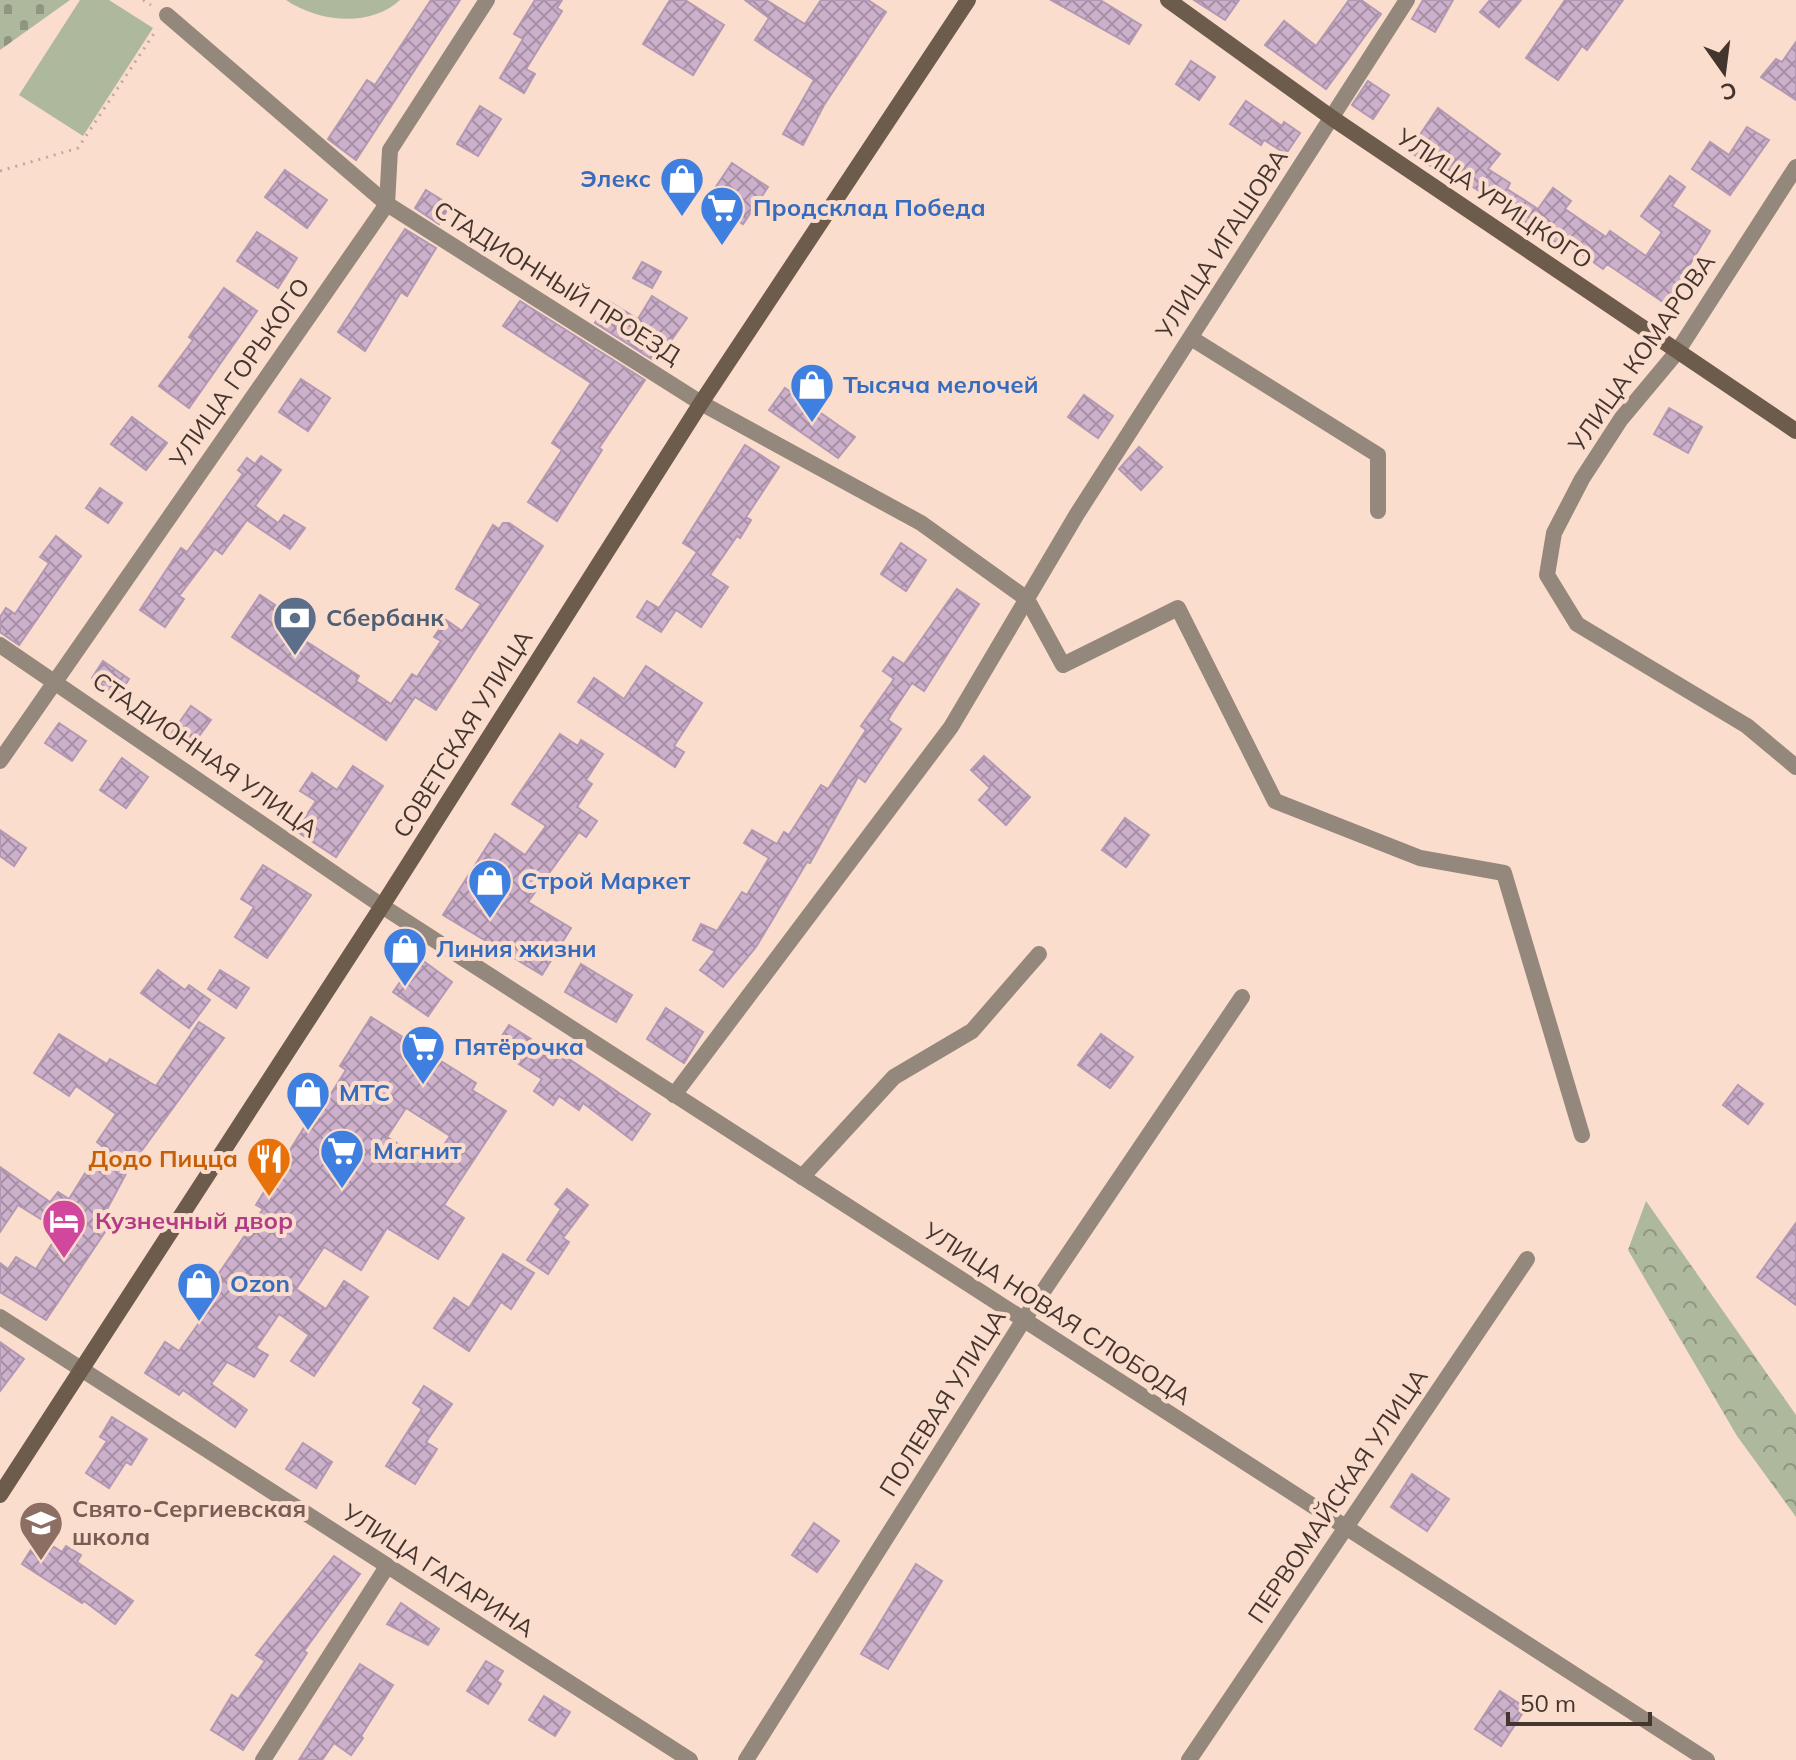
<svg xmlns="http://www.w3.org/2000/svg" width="1796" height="1760" viewBox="0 0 1796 1760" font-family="Mulish,sans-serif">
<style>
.forest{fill:url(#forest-crowns)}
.cemetery{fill:url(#cemetery-stones)}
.park{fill:#aeb89c}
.building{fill:url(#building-cross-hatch);stroke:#b398b3;stroke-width:2;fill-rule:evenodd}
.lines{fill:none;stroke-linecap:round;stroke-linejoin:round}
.path{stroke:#c2a99c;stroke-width:3;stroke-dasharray:2 6;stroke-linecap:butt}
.minor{stroke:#94887c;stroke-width:16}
.secondary{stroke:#6d5c4b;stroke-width:16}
.labels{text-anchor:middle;stroke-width:8;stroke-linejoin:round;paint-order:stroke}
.shop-label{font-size:24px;font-weight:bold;fill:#366cbe;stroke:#fbddcd;text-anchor:start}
.street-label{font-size:24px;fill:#44352e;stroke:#fbddcd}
.service-label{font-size:24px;font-weight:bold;fill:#4e5e75;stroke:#fbddcd;text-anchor:start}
.food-label{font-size:24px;font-weight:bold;fill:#c56008;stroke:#fbddcd;text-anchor:end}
.hotel-label{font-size:24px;font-weight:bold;fill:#b23c85;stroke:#fbddcd;text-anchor:start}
.education-label{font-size:24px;font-weight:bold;fill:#785e54;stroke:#fbddcd;text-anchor:start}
</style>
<defs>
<pattern id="forest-crowns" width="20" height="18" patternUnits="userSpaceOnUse" patternTransform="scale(2)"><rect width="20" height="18" fill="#aeb89c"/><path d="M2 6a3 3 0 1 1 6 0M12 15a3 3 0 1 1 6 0" fill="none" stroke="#8f9680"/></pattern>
<pattern id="cemetery-stones" width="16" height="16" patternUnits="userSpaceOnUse" patternTransform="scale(2)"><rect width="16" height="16" fill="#aeb89c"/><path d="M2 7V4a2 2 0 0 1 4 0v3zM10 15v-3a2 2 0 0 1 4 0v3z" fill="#8f9680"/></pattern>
<pattern id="building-cross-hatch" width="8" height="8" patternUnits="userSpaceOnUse" patternTransform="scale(2)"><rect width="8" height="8" fill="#ccb0cc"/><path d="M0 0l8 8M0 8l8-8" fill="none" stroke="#a790a6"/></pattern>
</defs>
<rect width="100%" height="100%" fill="#fbddcd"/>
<!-- forest -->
<polygon class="forest" points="1646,1201 1796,1415 1796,1517 1737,1436 1628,1250"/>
<!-- cemetery -->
<polygon class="cemetery" points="0,0 70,0 0,50"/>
<!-- park -->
<g class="park">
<polygon points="80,0 109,0 153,28 83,136 19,95"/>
<path d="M286 0H400C370 28 318 22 286 0Z"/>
</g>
<!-- building -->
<g class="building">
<polygon points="431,0 460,0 356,160 328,139 367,80 375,85"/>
<polygon points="535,0 562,0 557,8 562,11 526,69 535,74 524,93 500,78 523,39 514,34"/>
<polygon points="670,0 685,0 724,25 693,75 643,44"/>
<polygon points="745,0 766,0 805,24 821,0 868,0 886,12 824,105 803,145 783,134 814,80 755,40 769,18"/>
<polygon points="1051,0 1100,0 1141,25 1129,44"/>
<polygon points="1194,0 1239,0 1225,20"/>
<polygon points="1349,0 1361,0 1381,14 1326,89 1265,45 1284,21 1316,46"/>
<polygon points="1423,0 1453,0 1435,32 1412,19"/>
<polygon points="1490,0 1521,0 1499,27 1480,12"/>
<polygon points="1565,0 1623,0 1587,50 1582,46 1558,80 1526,58"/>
<polygon points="1796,42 1796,100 1761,77 1776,59 1782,62"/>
<polygon points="1191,61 1215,77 1199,100 1176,84"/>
<polygon points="1368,81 1389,95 1373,119 1352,105"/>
<polygon points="1246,101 1282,126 1284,122 1300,133 1286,154 1264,140 1261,145 1230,124"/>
<polygon points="480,106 501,119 478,156 457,144"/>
<polygon points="1438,108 1500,154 1488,169 1510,183 1507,189 1538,209 1553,188 1571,201 1565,209 1606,237 1610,231 1646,256 1662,232 1641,216 1670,176 1685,187 1672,206 1710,231 1666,304 1607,264 1603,269 1569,245 1566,249 1443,167 1439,172 1409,151"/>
<polygon points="1747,127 1769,140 1730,195 1692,169 1710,142 1729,155"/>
<polygon points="732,163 768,187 743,224 707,200"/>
<polygon points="285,170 327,200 307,228 265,197"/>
<polygon points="426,190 450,205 439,224 415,208"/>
<polygon points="405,229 436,248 407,296 401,292 365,351 338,332"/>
<polygon points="257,232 297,258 278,288 237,261"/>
<polygon points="642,262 661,272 652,288 633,278"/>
<polygon points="224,288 257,311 189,408 159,386 193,340 189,337"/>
<polygon points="652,296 687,318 656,362 595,323 608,301 638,319"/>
<polygon points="520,301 645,380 599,448 602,450 557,521 528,502 562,450 552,443 591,383 503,326"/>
<polygon points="301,379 330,398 308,431 279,412"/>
<polygon points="785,388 855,437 838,458 769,410"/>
<polygon points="1084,395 1113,416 1098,438 1068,417"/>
<polygon points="1669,408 1702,427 1688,453 1654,434"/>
<polygon points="132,417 167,443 146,470 111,444"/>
<polygon points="745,445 779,467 746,517 751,520 740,538 737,536 710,575 728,587 701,627 676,610 661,632 637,617 647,601 659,608 697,552 683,543"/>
<polygon points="1139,447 1162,467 1141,490 1119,469"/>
<polygon points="261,456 281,470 255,506 278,523 284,515 305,528 290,549 247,520 222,554 215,549 179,596 184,599 165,627 140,610 181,548 187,552 243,474 238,470 247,458 255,464"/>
<polygon points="100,488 122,503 108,523 86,508"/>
<polygon points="503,523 509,523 543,546 436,710 415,697 386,740 232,637 260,595 293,617 286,628 359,676 356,681 391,704 412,674 417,677 441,641 434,637 446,620 462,631 481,604 456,589 493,525 499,529"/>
<polygon points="56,536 81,556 19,645 0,632 0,617 6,608 15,614 49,563 40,557"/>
<polygon points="901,543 926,560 906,591 881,574"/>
<polygon points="957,589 979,604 924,691 912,683 892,713 888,720 901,729 865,782 858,777 810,863 807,862 756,947 723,987 700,970 715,951 693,940 701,924 717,931 742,892 747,895 769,858 744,843 752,830 777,844 784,832 789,835 821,785 828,789 866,730 861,726 894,679 883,671 893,657 904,664"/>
<polygon points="103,661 129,679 118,696 92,678"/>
<polygon points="646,666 702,703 674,746 684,752 675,767 578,702 594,678 624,699"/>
<polygon points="191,706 211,720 190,748 171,734"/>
<polygon points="59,723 86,741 72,761 45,743"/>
<polygon points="560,734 578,746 581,740 603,754 586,780 592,784 577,807 597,821 586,837 579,832 528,902 571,928 542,975 443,915 495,834 525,855 546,826 512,804"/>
<polygon points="984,756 1030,797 1006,825 979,800 990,788 971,770"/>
<polygon points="122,758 148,777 126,808 100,790"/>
<polygon points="353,766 383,786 336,857 296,831 316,801 300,791 312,773 337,790"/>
<polygon points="1125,818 1149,835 1126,867 1102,850"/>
<polygon points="0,830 26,848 14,866 0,856"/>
<polygon points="263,865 311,895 267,958 235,937 254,907 241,899"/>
<polygon points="418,957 452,982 428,1016 393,992"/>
<polygon points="581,964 632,995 616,1022 565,992"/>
<polygon points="158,970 185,990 189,985 210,1000 189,1028 141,993"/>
<polygon points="220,970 249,988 236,1008 208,989"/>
<polygon points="666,1008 703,1032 684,1063 647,1039"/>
<path d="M371 1017 476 1083 472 1090 506 1111 444 1205 464 1218 438 1259 387 1228 361 1270 324 1247 296 1289 326 1309 344 1281 368 1297 314 1376 291 1361 309 1335 279 1314 256 1348 268 1355 254 1377 227 1362 211 1384 247 1410 235 1427 183 1390 179 1395 145 1373 165 1342 179 1351 214 1302 204 1295 263 1209 256 1205 323 1097 327 1100 346 1070 340 1066ZM406 1108 450 1136 431 1164 387 1137Z"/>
<polygon points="199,1022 224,1038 129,1168 106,1211 115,1217 46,1320 0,1292 0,1263 8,1269 16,1257 36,1269 60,1231 18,1205 0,1232 0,1167 50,1202 58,1192 69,1199 102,1146 97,1142 116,1114 76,1086 69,1096 34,1073 59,1034 107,1064 110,1059 156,1086"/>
<polygon points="509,1025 558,1056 560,1053 650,1114 632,1140 583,1103 579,1110 559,1096 553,1105 534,1091 542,1079 494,1048"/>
<polygon points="1101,1034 1133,1057 1110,1088 1078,1065"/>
<polygon points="1738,1085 1763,1104 1748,1124 1723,1105"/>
<polygon points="567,1189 588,1205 563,1238 569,1242 548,1274 527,1260 561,1209 555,1204"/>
<polygon points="1796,1223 1796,1305 1757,1277"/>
<polygon points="503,1254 534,1273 511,1309 501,1302 469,1351 434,1328 454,1298 469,1308"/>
<polygon points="0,1342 24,1359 0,1391"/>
<polygon points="424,1386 452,1404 426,1442 437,1449 415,1484 386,1466 422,1409 413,1403"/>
<polygon points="112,1417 147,1439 131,1465 126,1462 109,1488 86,1473 107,1441 100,1437"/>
<polygon points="303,1443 332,1462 316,1488 286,1469"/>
<polygon points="1412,1474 1449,1499 1427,1531 1391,1507"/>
<polygon points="814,1523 839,1541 817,1572 792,1555"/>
<polygon points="39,1537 62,1552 66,1546 81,1555 77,1562 133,1601 115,1624 84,1601 82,1603 22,1564"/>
<polygon points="334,1556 360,1574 304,1651 307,1653 243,1750 211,1730 232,1695 238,1699 265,1661 256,1655"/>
<polygon points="916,1564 942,1581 888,1669 861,1654"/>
<polygon points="401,1603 439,1629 428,1645 387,1624"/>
<polygon points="486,1661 503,1671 497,1681 501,1684 488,1704 467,1691"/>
<polygon points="360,1664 393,1685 361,1736 363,1738 351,1755 334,1743 322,1760 299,1760"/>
<polygon points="1500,1691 1526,1708 1501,1746 1475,1729"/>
<polygon points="544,1696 570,1712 555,1736 529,1720"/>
</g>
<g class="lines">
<!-- path -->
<g class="path">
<polyline points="143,0 151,5"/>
<polyline points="0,171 78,148 157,29"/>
</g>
<!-- minor -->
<g class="minor">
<polyline points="167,15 387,204 701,403 921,523 1027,599 1063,665 1178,608 1275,801 1420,858 1504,873 1582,1135"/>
<polyline points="1796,167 1677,352 1621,419 1582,479 1554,533 1547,575 1577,624 1747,726 1796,767"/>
<polyline points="1191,338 1378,455 1378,511"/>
<polyline points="0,645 382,906 1707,1760"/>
<polyline points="0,761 387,204 390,150 487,0"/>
<polyline points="674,1095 951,727 1077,514 1407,0"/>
<polyline points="802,1177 894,1077 972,1031 1039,954"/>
<polyline points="0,1317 690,1760"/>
<polyline points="263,1760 386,1568"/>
<polyline points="746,1760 1023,1321 1242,997"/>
<polyline points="1189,1760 1527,1259"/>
</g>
<!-- secondary -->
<g class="secondary">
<polyline points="1168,0 1332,118 1796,431"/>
<polyline points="0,1495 382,906 701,403 968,0"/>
</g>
</g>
<!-- icons -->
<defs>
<g id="shop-pin" transform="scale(2.3)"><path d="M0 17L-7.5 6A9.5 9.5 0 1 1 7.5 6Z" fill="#3f7fe0" stroke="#fbddcd"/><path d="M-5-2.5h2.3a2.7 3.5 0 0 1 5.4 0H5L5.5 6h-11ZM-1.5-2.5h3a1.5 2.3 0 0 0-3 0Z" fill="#fff"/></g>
<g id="supermarket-pin" transform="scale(2.3)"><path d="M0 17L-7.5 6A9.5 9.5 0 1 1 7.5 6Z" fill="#3f7fe0" stroke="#fbddcd"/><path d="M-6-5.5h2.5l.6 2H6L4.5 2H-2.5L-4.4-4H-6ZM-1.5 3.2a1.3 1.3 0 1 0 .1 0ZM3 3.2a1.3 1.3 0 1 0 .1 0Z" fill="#fff"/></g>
<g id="bank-pin" transform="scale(2.3)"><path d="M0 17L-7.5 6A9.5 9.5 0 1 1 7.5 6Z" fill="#5c6f8a" stroke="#fbddcd"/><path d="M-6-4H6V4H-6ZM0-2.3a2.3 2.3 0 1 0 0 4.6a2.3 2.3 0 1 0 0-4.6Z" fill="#fff"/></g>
<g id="restaurant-pin" transform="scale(2.3)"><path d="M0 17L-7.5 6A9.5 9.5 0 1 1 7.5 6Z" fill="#e8710a" stroke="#fbddcd"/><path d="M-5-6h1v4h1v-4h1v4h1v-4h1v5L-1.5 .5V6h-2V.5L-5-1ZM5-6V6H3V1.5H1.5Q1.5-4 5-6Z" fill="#fff"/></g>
<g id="hotel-pin" transform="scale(2.3)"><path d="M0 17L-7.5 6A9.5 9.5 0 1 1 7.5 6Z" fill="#d1479c" stroke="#fbddcd"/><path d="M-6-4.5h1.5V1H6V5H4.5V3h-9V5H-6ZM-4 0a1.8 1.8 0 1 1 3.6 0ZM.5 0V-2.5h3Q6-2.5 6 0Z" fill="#fff"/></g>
<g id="school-pin" transform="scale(2.3)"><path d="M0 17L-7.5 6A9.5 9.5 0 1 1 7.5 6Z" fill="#8d6e63" stroke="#fbddcd"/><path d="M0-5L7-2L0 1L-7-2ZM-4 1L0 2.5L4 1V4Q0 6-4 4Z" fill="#fff"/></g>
</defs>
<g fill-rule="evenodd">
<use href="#shop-pin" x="682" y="179"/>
<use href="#supermarket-pin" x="722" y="208"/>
<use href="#shop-pin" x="812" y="385"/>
<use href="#bank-pin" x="295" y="618"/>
<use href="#shop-pin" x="490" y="881"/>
<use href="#shop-pin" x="405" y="949"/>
<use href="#supermarket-pin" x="423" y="1047"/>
<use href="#shop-pin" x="308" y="1093"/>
<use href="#supermarket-pin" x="342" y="1151"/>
<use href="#restaurant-pin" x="269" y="1159"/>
<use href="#hotel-pin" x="64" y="1221"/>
<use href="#shop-pin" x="199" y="1284"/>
<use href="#school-pin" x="41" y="1523"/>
</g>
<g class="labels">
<!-- shop labels -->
<g class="shop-label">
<text x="651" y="187" text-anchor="end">Элекс</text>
<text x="753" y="216">Продсклад Победа</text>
<text x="843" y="393">Тысяча мелочей</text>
<text x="521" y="889">Строй Маркет</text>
<text x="436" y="957">Линия жизни</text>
<text x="454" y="1055">Пятёрочка</text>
<text x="339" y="1101">МТС</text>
<text x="373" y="1159">Магнит</text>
<text x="230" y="1292">Ozon</text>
</g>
<!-- street labels -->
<g class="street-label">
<text transform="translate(1494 199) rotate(34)" y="8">УЛИЦА УРИЦКОГО</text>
<text transform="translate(1222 244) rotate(-57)" y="8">УЛИЦА ИГАШОВА</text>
<text transform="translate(557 283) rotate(32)" y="8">СТАДИОННЫЙ ПРОЕЗД</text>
<text transform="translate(1642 353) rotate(-55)" y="8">УЛИЦА КОМАРОВА</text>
<text transform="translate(240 373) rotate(-55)" y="8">УЛИЦА ГОРЬКОГО</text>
<text transform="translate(463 734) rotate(-58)" y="8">СОВЕТСКАЯ УЛИЦА</text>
<text transform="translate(205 755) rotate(35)" y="8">СТАДИОННАЯ УЛИЦА</text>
<text transform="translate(1057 1314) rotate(33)" y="8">УЛИЦА НОВАЯ СЛОБОДА</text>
<text transform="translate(943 1403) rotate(-58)" y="8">ПОЛЕВАЯ УЛИЦА</text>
<text transform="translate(1338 1496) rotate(-56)" y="8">ПЕРВОМАЙСКАЯ УЛИЦА</text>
<text transform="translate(438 1571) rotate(33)" y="8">УЛИЦА ГАГАРИНА</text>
</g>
<!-- service labels -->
<g class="service-label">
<text x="326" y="626">Сбербанк</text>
</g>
<!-- food labels -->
<g class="food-label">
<text x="238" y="1167">Додо Пицца</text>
</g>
<!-- hotel labels -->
<g class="hotel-label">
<text x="95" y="1229">Кузнечный двор</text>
</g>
<!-- education labels -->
<g class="education-label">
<text x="72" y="1517">Свято-Сергиевская<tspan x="72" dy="28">школа</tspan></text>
</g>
</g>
<!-- north arrow -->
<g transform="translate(1724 72) rotate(166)" stroke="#fbddcd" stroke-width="6" paint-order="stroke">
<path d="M0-6L14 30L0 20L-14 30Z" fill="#44352e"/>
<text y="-12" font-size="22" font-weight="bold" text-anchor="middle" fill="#44352e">С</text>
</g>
<!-- scale -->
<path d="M1508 1712v12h142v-12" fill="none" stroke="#44352e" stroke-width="4"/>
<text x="1520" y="1712" font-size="24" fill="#44352e" stroke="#fbddcd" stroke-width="6" paint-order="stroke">50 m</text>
</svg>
